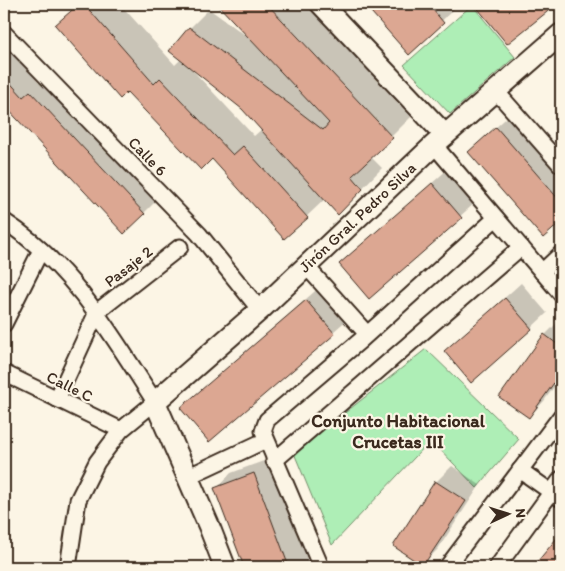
<svg xmlns="http://www.w3.org/2000/svg" width="565" height="571" viewBox="0 0 565 571" font-family="Itim,sans-serif">
<style>
.green{fill:#aeeeb6;stroke:#748c6a}
.shadow{fill:#0003;fill-rule:evenodd}
.building{fill:#dca792;stroke:#3b2a1e}
.lines{fill:none;stroke-linecap:round;stroke-linejoin:round}
.street-casing{stroke:#3b2a1e;stroke-width:19}
.secondary-casing{stroke:#3b2a1e;stroke-width:24}
.street{stroke:#fcf5e5;stroke-width:15}
.secondary{stroke:#fcf5e5;stroke-width:20}
.labels{text-anchor:middle;stroke-width:4.5;stroke-linejoin:round;paint-order:stroke}
.street-label{font-size:16px;fill:#3b2a1e;stroke:#fcf5e5}
.neighbourhood-label{font-size:18px;font-weight:bold;fill:#3b2a1e;stroke:#fcf5e5}
</style>
<rect width="100%" height="100%" fill="#fcf5e5"/>
<filter id="ink" filterUnits="userSpaceOnUse"><feTurbulence type="fractalNoise" baseFrequency=".02" numOctaves="2"/><feDisplacementMap in="SourceGraphic" scale="10" xChannelSelector="R" yChannelSelector="G"/><feConvolveMatrix kernelMatrix="1 2 1 2 8 2 1 2 1" color-interpolation-filters="sRGB"/></filter>
<g filter="url(#ink)">
<!-- green -->
<g class="green">
<polygon points="472,5 515,57 450,114 404,65"/>
<polygon points="426,349 519,439 477,488 431,440 332,545 294,453"/>
</g>
<!-- shadow -->
<g class="shadow">
<path d="M78 4H120L175 65 181 59 190 28 209 9 255 42 219 4H305L411 117 371 157 382 168 338 213 325 199 284 238 212 157 127 90 57 25ZM183 60 243 108 262 129 254 136Z"/>
<polygon points="365,4 459,4 409,53"/>
<polygon points="476,4 555,4 507,42"/>
<polygon points="4,45 39,83 46,76 159,198 124,233 4,103"/>
<polygon points="561,105 561,121 554,112"/>
<polygon points="512,113 561,169 561,220 543,236 485,137"/>
<polygon points="448,169 476,202 369,297 341,264"/>
<polygon points="521,283 547,313 531,328 446,351"/>
<polygon points="322,285 349,318 209,440 182,408"/>
<polygon points="560,320 561,377 544,401 529,417 545,335"/>
<polygon points="269,459 310,567 246,567 216,489 231,473"/>
<polygon points="452,466 480,485 438,549 423,564 395,546 436,482"/>
<polygon points="561,535 561,567 535,567"/>
</g>
<!-- building -->
<g class="building">
<polygon points="79,4 84,4 154,84 160,78 233,155 243,146 308,218 284,239 212,159 201,170 127,92 120,99 55,25"/>
<polygon points="217,4 267,4 393,138 352,176 363,189 338,215 242,109 169,51 189,27 323,130 329,123"/>
<polygon points="364,4 428,4 444,23 409,55"/>
<polygon points="474,4 557,4 507,44"/>
<polygon points="4,76 23,97 30,91 145,214 124,234 4,105"/>
<polygon points="496,127 561,202 561,222 543,238 468,152"/>
<polygon points="432,183 462,218 369,299 339,264"/>
<polygon points="505,298 532,329 471,383 444,351"/>
<polygon points="306,300 335,334 209,442 180,408"/>
<polygon points="544,334 561,347 561,373 529,418 499,397"/>
<polygon points="254,473 289,567 244,567 214,488"/>
<polygon points="435,481 466,501 423,566 393,546"/>
<polygon points="561,533 561,567 533,567"/>
</g>
<g class="lines">
<!-- street casing -->
<g class="street-casing">
<g id="street">
<polyline points="4,33 199,234 260,310"/>
<polyline points="495,90 561,165"/>
<polyline points="434,145 561,294"/>
<path d="M4 221C72 265 112 335 155 402L121 430 97 462 78 500 68 567"/>
<polyline points="306,266 367,334"/>
<polyline points="542,272 561,254"/>
<polyline points="4,324 41,250"/>
<polyline points="4,373 121,430"/>
<polyline points="57,399 97,312 180,247"/>
<polyline points="274,461 521,247"/>
<polyline points="520,470 561,499"/>
<polyline points="187,477 266,440"/>
<polyline points="321,567 263,431 267,420 361,340 496,218"/>
<polyline points="447,567 561,416"/>
<polyline points="497,567 561,479"/>
</g>
</g>
<!-- secondary casing -->
<g class="secondary-casing">
<g id="secondary">
<polyline points="321,4 445,135"/>
<polyline points="225,567 209,526 155,402 260,310 434,145 561,34"/>
</g>
</g>
<!-- street -->
<use href="#street" class="street"/>
<!-- secondary -->
<use href="#secondary" class="secondary"/>
</g>
</g>
<g class="labels">
<!-- street labels -->
<g class="street-label">
<text transform="translate(148 156) rotate(46)" y="6">Calle 6</text>
<text transform="translate(357 217) rotate(-43)" y="6">Jirón Gral. Pedro Silva</text>
<text transform="translate(128 266) rotate(-38)" y="6">Pasaje 2</text>
<text transform="translate(70 386) rotate(26)" y="6">Calle C</text>
</g>
<!-- neighbourhood labels -->
<g class="neighbourhood-label">
<text x="398" y="427">Conjunto Habitacional<tspan x="398" dy="21">Crucetas III</tspan></text>
</g>
</g>
<!-- margin -->
<rect width="565" height="571" fill="none" stroke="#fcf5e5" stroke-width="20"/>
<rect x="10" y="10" width="545" height="551" fill="none" stroke="#3b2a1e" stroke-width="2" filter="url(#ink)"/>
<!-- north arrow -->
<g transform="translate(508 514) rotate(86)" stroke="#fcf5e5" stroke-width="4" paint-order="stroke">
<path d="M0-4L9 19L0 12L-9 19Z" fill="#3b2a1e"/>
<text y="-8" font-size="14" font-weight="bold" text-anchor="middle" fill="#3b2a1e">N</text>
</g>
</svg>
